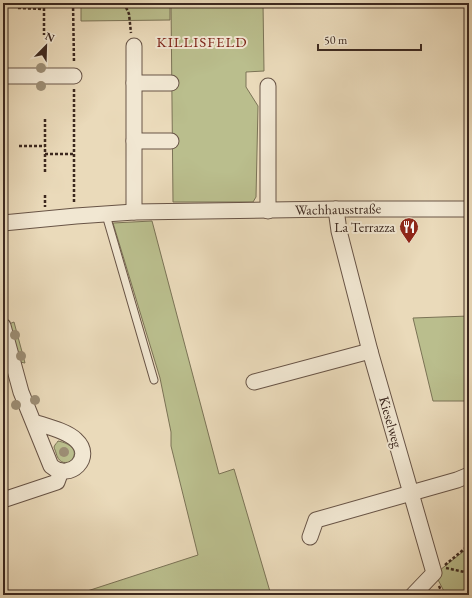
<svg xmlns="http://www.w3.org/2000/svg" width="472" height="598" viewBox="0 0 472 598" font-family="'EB Garamond',serif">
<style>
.green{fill:#babe8d;stroke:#7b7356}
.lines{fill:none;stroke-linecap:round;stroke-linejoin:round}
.lane-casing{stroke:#685446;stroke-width:9}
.street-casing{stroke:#685446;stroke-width:17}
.path{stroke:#3c281f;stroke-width:2.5;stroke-dasharray:3 2;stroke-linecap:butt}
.lane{stroke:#f1e7d2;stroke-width:7}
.street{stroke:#f1e7d2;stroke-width:15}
.tree{fill:#9c8d74}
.labels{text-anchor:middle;stroke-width:4;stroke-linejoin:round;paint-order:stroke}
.street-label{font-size:14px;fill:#3c281f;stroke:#f1e7d2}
.poi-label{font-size:14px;fill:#3c281f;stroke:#f1e7d2;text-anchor:end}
.neighbourhood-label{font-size:15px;letter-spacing:1px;fill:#7a1f14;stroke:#f1e7d2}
</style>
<rect width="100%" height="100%" fill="#eadaba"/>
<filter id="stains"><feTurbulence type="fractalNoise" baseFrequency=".005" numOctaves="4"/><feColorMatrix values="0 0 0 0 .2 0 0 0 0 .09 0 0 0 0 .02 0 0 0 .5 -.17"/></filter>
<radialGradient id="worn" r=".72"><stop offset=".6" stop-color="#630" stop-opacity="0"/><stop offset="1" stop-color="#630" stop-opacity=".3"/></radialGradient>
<!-- green -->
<g class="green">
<polygon points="81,3 170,3 170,20 81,21"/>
<polygon points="171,3 263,3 264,71 246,72 246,87 258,106 256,197 253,202 173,202"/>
<polygon points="152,221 219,474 234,469 271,595 75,595 198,555 171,446 171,432 160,378 113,223"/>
<polygon points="469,316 469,401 433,401 413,318"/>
<polygon points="14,322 25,363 20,362 9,324"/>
<path d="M58 441C69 443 80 450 71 461 63 465 58 461 56 453 56 452 54 448 54 447 55 444 57 443 58 441Z"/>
<polygon points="469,547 469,595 446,595 435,574"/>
</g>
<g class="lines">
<!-- lane casing -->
<g class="lane-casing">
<polyline id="lane" points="106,215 154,380"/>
</g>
<!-- street casing -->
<g class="street-casing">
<g id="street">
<polyline points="134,46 134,212"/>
<polyline points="3,76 74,76"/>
<polyline points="134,83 171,83"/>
<polyline points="134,141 171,141"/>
<polyline points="336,209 339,231 370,351 434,573 413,595"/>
<polyline points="268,211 268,86"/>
<polyline points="3,223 76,216 134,212 336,209 469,209"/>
<path d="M3 326 21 392 51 466C70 482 95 457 76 440 67 431 46 426 34 422"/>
<polyline points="254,382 370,351"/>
<polyline points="3,500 57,482 61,471"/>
<polyline points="310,537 316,520 457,480 469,475"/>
</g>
</g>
<!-- path -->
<g class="path">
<polyline points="44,3 44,35"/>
<polyline points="73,3 74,62"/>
<polyline points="124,3 129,14 131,33"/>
<polyline points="18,8 44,9"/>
<polyline points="74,89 74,202"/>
<polyline points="45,119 45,172"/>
<polyline points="19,146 45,146"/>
<polyline points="45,154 74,154"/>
<polyline points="45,195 45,207"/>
<polyline points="445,565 469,545"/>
<polyline points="446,568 469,573"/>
<polyline points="439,586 443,595"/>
</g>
<!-- lane -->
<use href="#lane" class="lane"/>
<!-- street -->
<use href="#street" class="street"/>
</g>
<!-- trees -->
<g class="tree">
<circle cx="41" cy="68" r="5"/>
<circle cx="41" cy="86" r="5"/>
<circle cx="15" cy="335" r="5"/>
<circle cx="21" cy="356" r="5"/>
<circle cx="35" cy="400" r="5"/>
<circle cx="16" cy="405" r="5"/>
<circle cx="64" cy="452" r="5"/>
</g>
<!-- icons -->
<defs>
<g id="restaurant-pin" transform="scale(1)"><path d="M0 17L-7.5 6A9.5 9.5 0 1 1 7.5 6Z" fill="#8f2418" stroke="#f1e7d2"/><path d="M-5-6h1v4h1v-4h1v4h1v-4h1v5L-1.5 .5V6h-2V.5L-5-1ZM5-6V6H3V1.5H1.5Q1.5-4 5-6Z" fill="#fff"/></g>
</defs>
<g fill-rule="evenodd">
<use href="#restaurant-pin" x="409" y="227"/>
</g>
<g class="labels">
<!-- street labels -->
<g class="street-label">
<text transform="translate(338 209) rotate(-1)" y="5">Wachhausstraße</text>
<text transform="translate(391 422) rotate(74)" y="5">Kieselweg</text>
</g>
<!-- poi labels -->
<g class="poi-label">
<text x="395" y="232">La Terrazza</text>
</g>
<!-- neighbourhood labels -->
<g class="neighbourhood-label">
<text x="202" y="47">KILLISFELD</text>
</g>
</g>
<!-- margin -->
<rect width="472" height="598" fill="none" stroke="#eadaba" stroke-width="16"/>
<rect x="4" y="4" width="464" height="590" fill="none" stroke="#3c281f" stroke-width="2"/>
<rect x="8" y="8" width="456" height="582" fill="none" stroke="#3c281f"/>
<!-- north arrow -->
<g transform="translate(46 46) rotate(23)" stroke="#f1e7d2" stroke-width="3" paint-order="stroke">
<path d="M0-3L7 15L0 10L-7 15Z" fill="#3c281f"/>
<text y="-6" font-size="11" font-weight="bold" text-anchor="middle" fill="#3c281f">N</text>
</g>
<!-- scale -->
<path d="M318 44v6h103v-6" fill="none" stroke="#3c281f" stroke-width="2"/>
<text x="324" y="44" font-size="12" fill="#3c281f" stroke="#f1e7d2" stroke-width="3" paint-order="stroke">50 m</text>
<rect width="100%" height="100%" filter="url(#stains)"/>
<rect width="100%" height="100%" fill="url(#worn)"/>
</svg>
